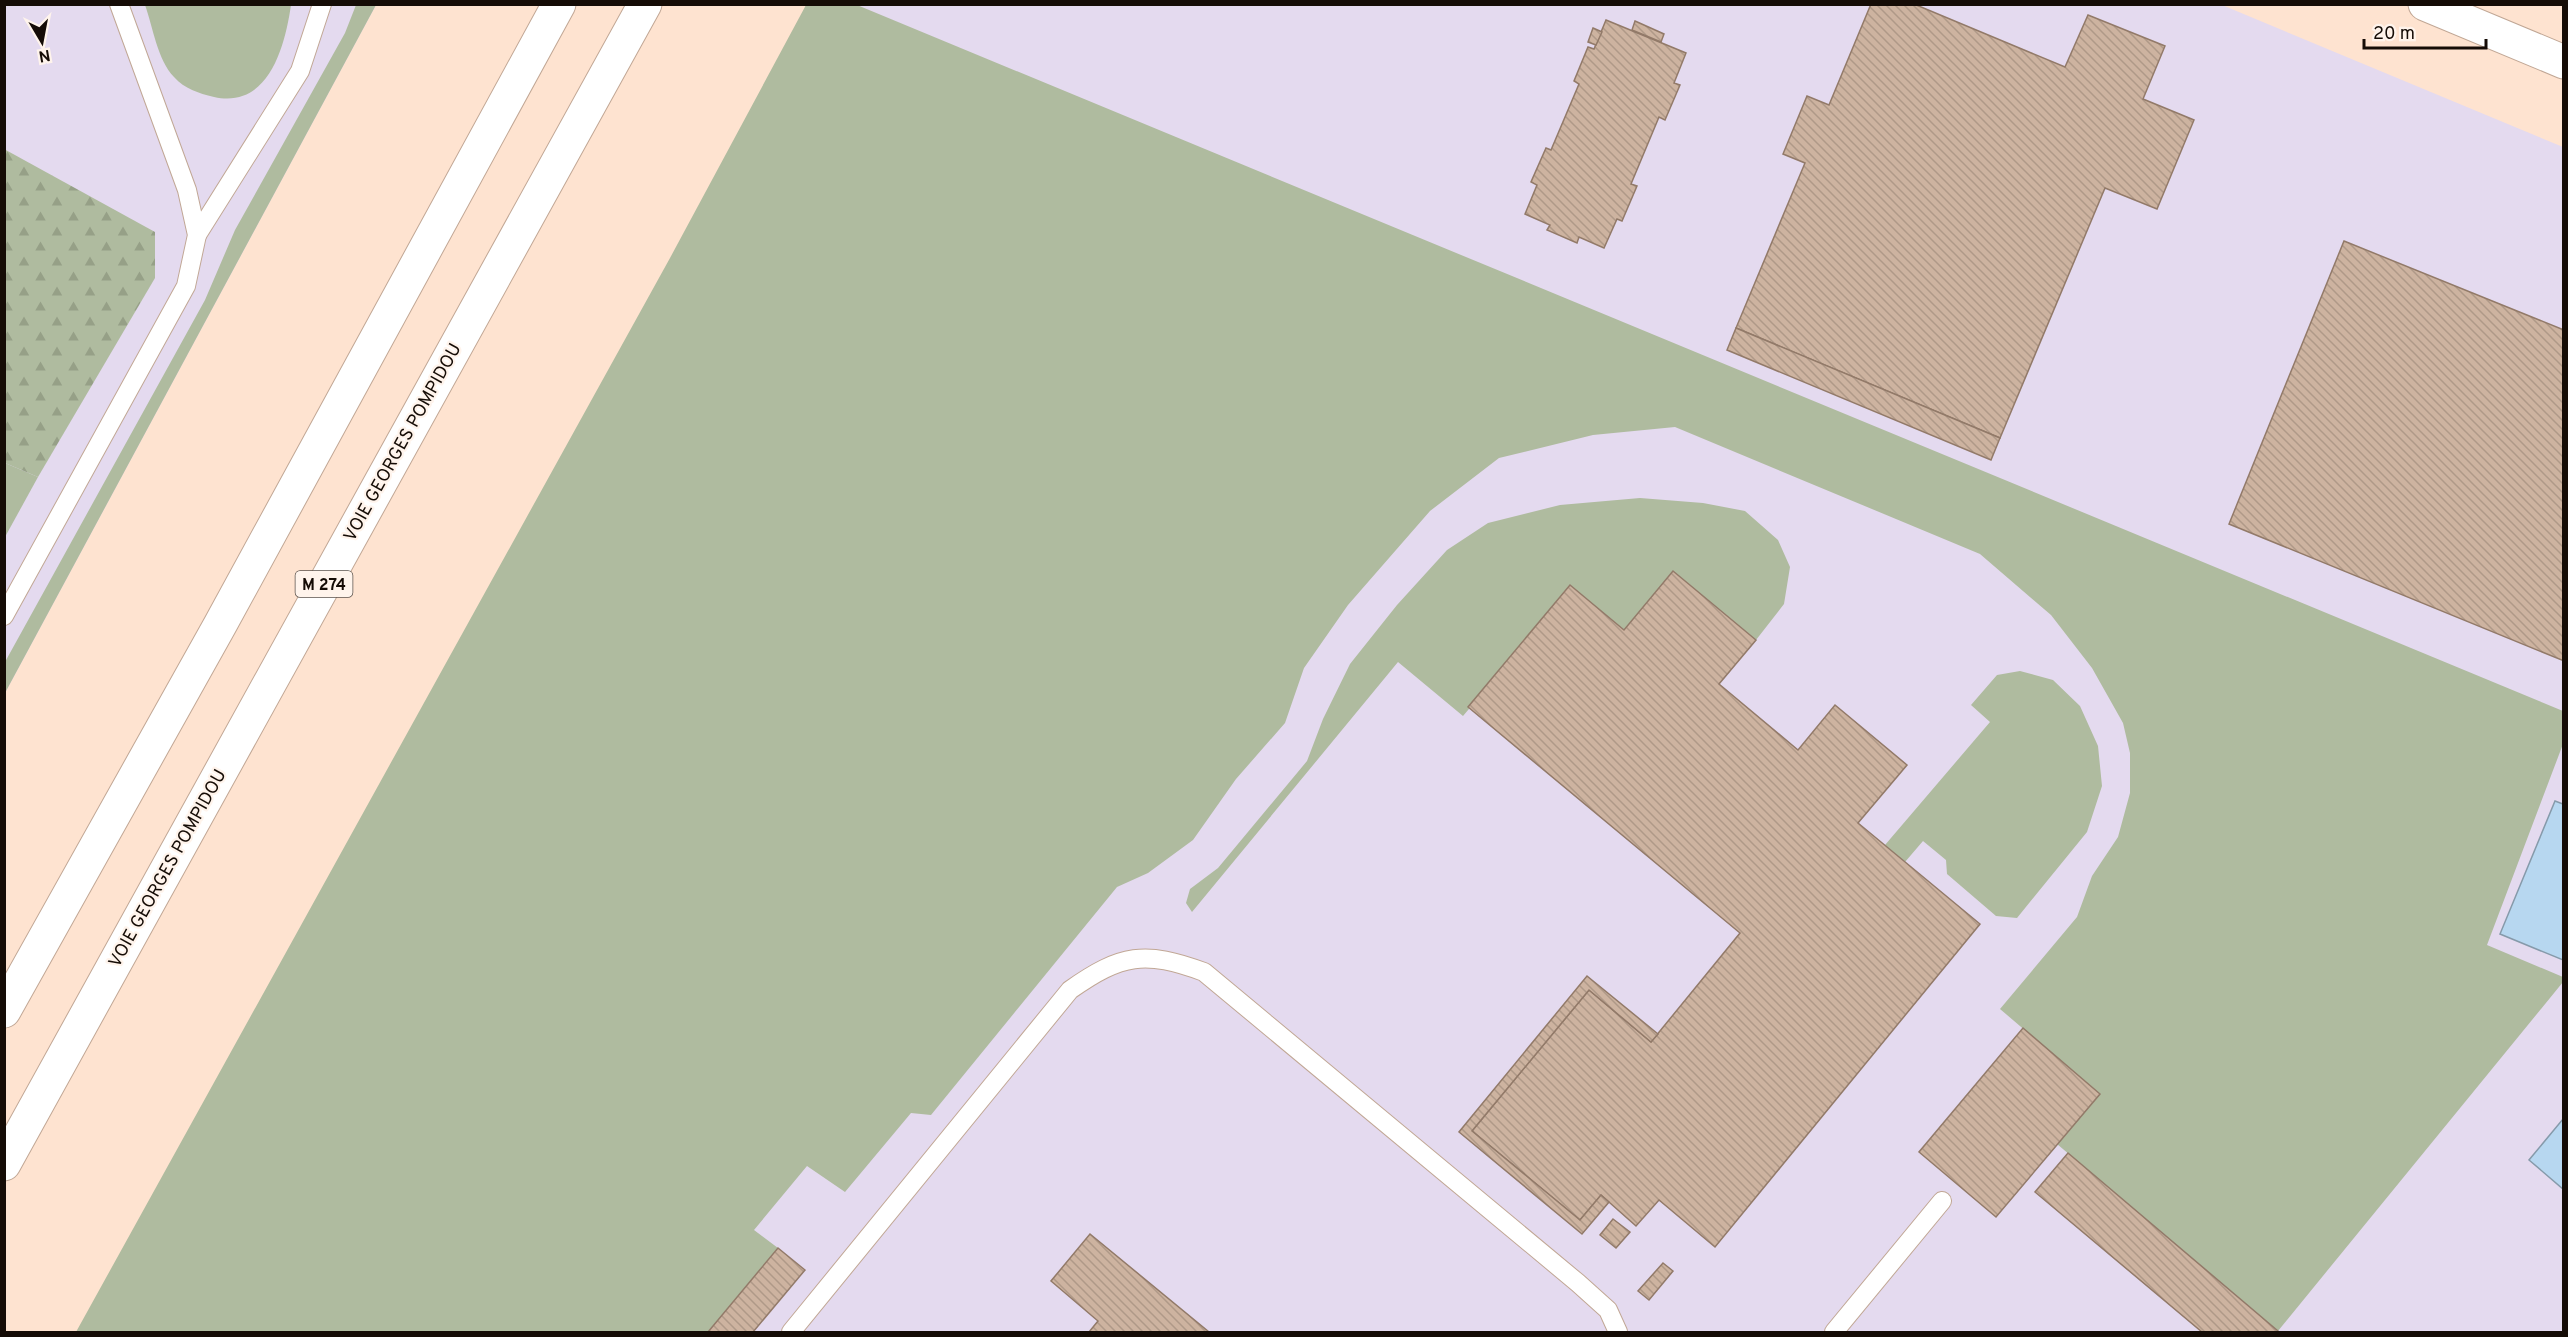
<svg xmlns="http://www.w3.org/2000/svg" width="2568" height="1337" viewBox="0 0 2568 1337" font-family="Overpass,sans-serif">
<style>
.industrial{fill:#e4daef}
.grass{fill:#afbb9f}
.forest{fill:url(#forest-firs)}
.water{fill:#b7d7f0;stroke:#869aaa;stroke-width:1.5}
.building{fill:url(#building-back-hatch);stroke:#927a69;stroke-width:1.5}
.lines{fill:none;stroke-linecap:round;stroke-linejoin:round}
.lane-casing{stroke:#c1a795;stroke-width:20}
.street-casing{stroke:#c1a795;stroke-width:35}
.highway-casing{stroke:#c1a795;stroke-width:35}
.lane{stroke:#fff;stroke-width:18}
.street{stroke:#fff;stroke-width:33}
.highway{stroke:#fff;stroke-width:33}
.labels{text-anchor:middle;stroke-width:4.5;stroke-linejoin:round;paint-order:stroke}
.shield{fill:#fff4ec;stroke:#5b524b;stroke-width:1.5}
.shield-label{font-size:16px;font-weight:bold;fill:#150c06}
.street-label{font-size:18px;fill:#150c06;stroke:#fff4ec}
</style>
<defs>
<pattern id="forest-firs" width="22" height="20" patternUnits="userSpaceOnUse" patternTransform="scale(1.5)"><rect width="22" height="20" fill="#afbb9f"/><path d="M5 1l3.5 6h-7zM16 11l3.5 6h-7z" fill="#96a087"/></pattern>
<pattern id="building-back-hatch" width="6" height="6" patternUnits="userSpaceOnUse" patternTransform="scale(1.5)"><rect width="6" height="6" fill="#cdb3a0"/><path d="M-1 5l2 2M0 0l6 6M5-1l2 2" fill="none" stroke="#af9988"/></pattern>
</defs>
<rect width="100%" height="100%" fill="#fee3d0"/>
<!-- industrial -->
<g class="industrial">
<polygon points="5,5 376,5 5,693"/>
<polygon points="854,5 2222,5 2563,147 2563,1332 199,1332"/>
</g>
<!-- grass -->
<g class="grass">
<path d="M145 5V4L291 5C285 46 269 109 214 97 198 93 185 89 174 77 157 59 153 27 145 5Z"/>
<polygon points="356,5 376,5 5,693 5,662 205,300 235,230 345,33"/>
<polygon points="806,5 857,5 2563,711 2563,744 2487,945 2563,977 2563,982 2278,1331 2057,1144 2100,1094 2000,1009 2077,917 2092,876 2118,837 2130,793 2130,753 2123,723 2092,668 2051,615 1980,554 1675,427 1593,435 1499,458 1430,511 1348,605 1304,668 1285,723 1236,779 1193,840 1148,873 1117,887 931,1115 911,1113 845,1192 807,1166 754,1230 778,1248 708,1332 76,1332 670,258"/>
<polygon points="5,463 38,477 5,537"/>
<polygon points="1640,498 1703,503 1745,511 1778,540 1790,567 1784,604 1756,640 1675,573 1624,630 1572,587 1463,716 1398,662 1192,912 1186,903 1190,889 1218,868 1307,761 1323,719 1350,664 1397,605 1447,550 1488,523 1560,505"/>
<polygon points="2020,671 2053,680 2080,706 2098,746 2102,786 2087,832 2017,918 1996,916 1947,874 1946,860 1923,841 1905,862 1885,845 1990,722 1971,705 1997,675"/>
</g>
<!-- forest -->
<polygon class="forest" points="4,149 155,232 155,278 38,477 5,463"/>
<!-- water -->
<g class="water">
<polygon points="2555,801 2563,804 2563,960 2500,934"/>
<polygon points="2563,1119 2563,1189 2529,1160"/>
</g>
<!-- building -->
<g class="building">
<polygon points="1871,4 1914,4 2065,67 2088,15 2165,46 2143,99 2194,120 2157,209 2105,188 2000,438 1736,328 1805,163 1783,154 1807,96 1829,105"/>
<polygon points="1606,20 1686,53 1674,83 1680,85 1665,120 1659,117 1631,184 1637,186 1622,221 1617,219 1604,248 1579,237 1577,243 1547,230 1550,225 1525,214 1537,185 1531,182 1546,148 1551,150 1579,84 1574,81 1588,47 1594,49"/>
<polygon points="1635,21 1664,34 1661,42 1632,30"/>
<polygon points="1593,28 1602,32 1596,45 1588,42"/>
<polygon points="2344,241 2564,330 2564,661 2229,524"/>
<polygon points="1736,328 2000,438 1991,460 1727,350"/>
<polygon points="1673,571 1756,640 1719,684 1798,750 1835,705 1907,765 1858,823 1980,924 1715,1247 1659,1200 1636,1226 1601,1195 1580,1220 1472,1131 1589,990 1651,1042 1740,933 1468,707 1570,585 1624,630"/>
<polygon points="1587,976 1658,1034 1651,1042 1589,990 1472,1131 1580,1220 1601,1195 1609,1202 1582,1234 1459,1132"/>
<polygon points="2023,1028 2100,1094 1996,1217 1919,1152"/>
<polygon points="2068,1153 2278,1331 2277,1332 2202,1332 2035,1192"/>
<polygon points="1613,1219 1630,1232 1616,1248 1600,1235"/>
<polygon points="1090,1234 1209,1332 1089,1332 1098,1321 1051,1281"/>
<polygon points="778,1248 805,1270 753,1332 708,1332"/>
<polygon points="1663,1263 1673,1271 1649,1300 1638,1291"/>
</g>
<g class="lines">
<!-- lane casing -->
<g class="lane-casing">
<g id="lane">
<polyline points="197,235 300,71 322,4"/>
<polyline points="4,616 186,286 197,235 187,190 119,4"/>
<path d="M791 1332 1070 990C1121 954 1145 950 1204 972L1578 1283 1608 1310 1618 1332"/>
<polyline points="1834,1332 1942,1201"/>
</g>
</g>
<!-- street casing -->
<g class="street-casing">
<polyline id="street" points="2425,4 2564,62"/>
</g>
<!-- highway casing -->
<g class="highway-casing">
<g id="highway">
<polyline points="4,1011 220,625 559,4"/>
<polyline points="4,1164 645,4"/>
</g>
</g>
<!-- lane -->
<use href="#lane" class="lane"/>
<!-- street -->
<use href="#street" class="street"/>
<!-- highway -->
<use href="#highway" class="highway"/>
</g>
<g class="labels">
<!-- shield labels -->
<rect class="shield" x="295.5" y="571" width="57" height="26" rx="4.5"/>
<g class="shield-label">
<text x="324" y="590">M 274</text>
</g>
<!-- street labels -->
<g class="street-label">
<text transform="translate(402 442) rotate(-61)" y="6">VOIE GEORGES POMPIDOU</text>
<text transform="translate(167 868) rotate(-61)" y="6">VOIE GEORGES POMPIDOU</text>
</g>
</g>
<!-- border -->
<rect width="2568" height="1337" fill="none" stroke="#150c06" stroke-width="12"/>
<!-- north arrow -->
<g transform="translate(42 42) rotate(170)" stroke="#fff4ec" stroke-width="4.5" paint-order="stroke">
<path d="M0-4.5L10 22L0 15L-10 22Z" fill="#150c06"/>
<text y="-9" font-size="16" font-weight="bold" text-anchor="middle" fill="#150c06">N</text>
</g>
<!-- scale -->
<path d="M2364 39v9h122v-9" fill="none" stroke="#150c06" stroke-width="3"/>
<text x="2373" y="39" font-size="18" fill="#150c06" stroke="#fff4ec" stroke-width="4.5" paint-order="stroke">20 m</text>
</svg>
